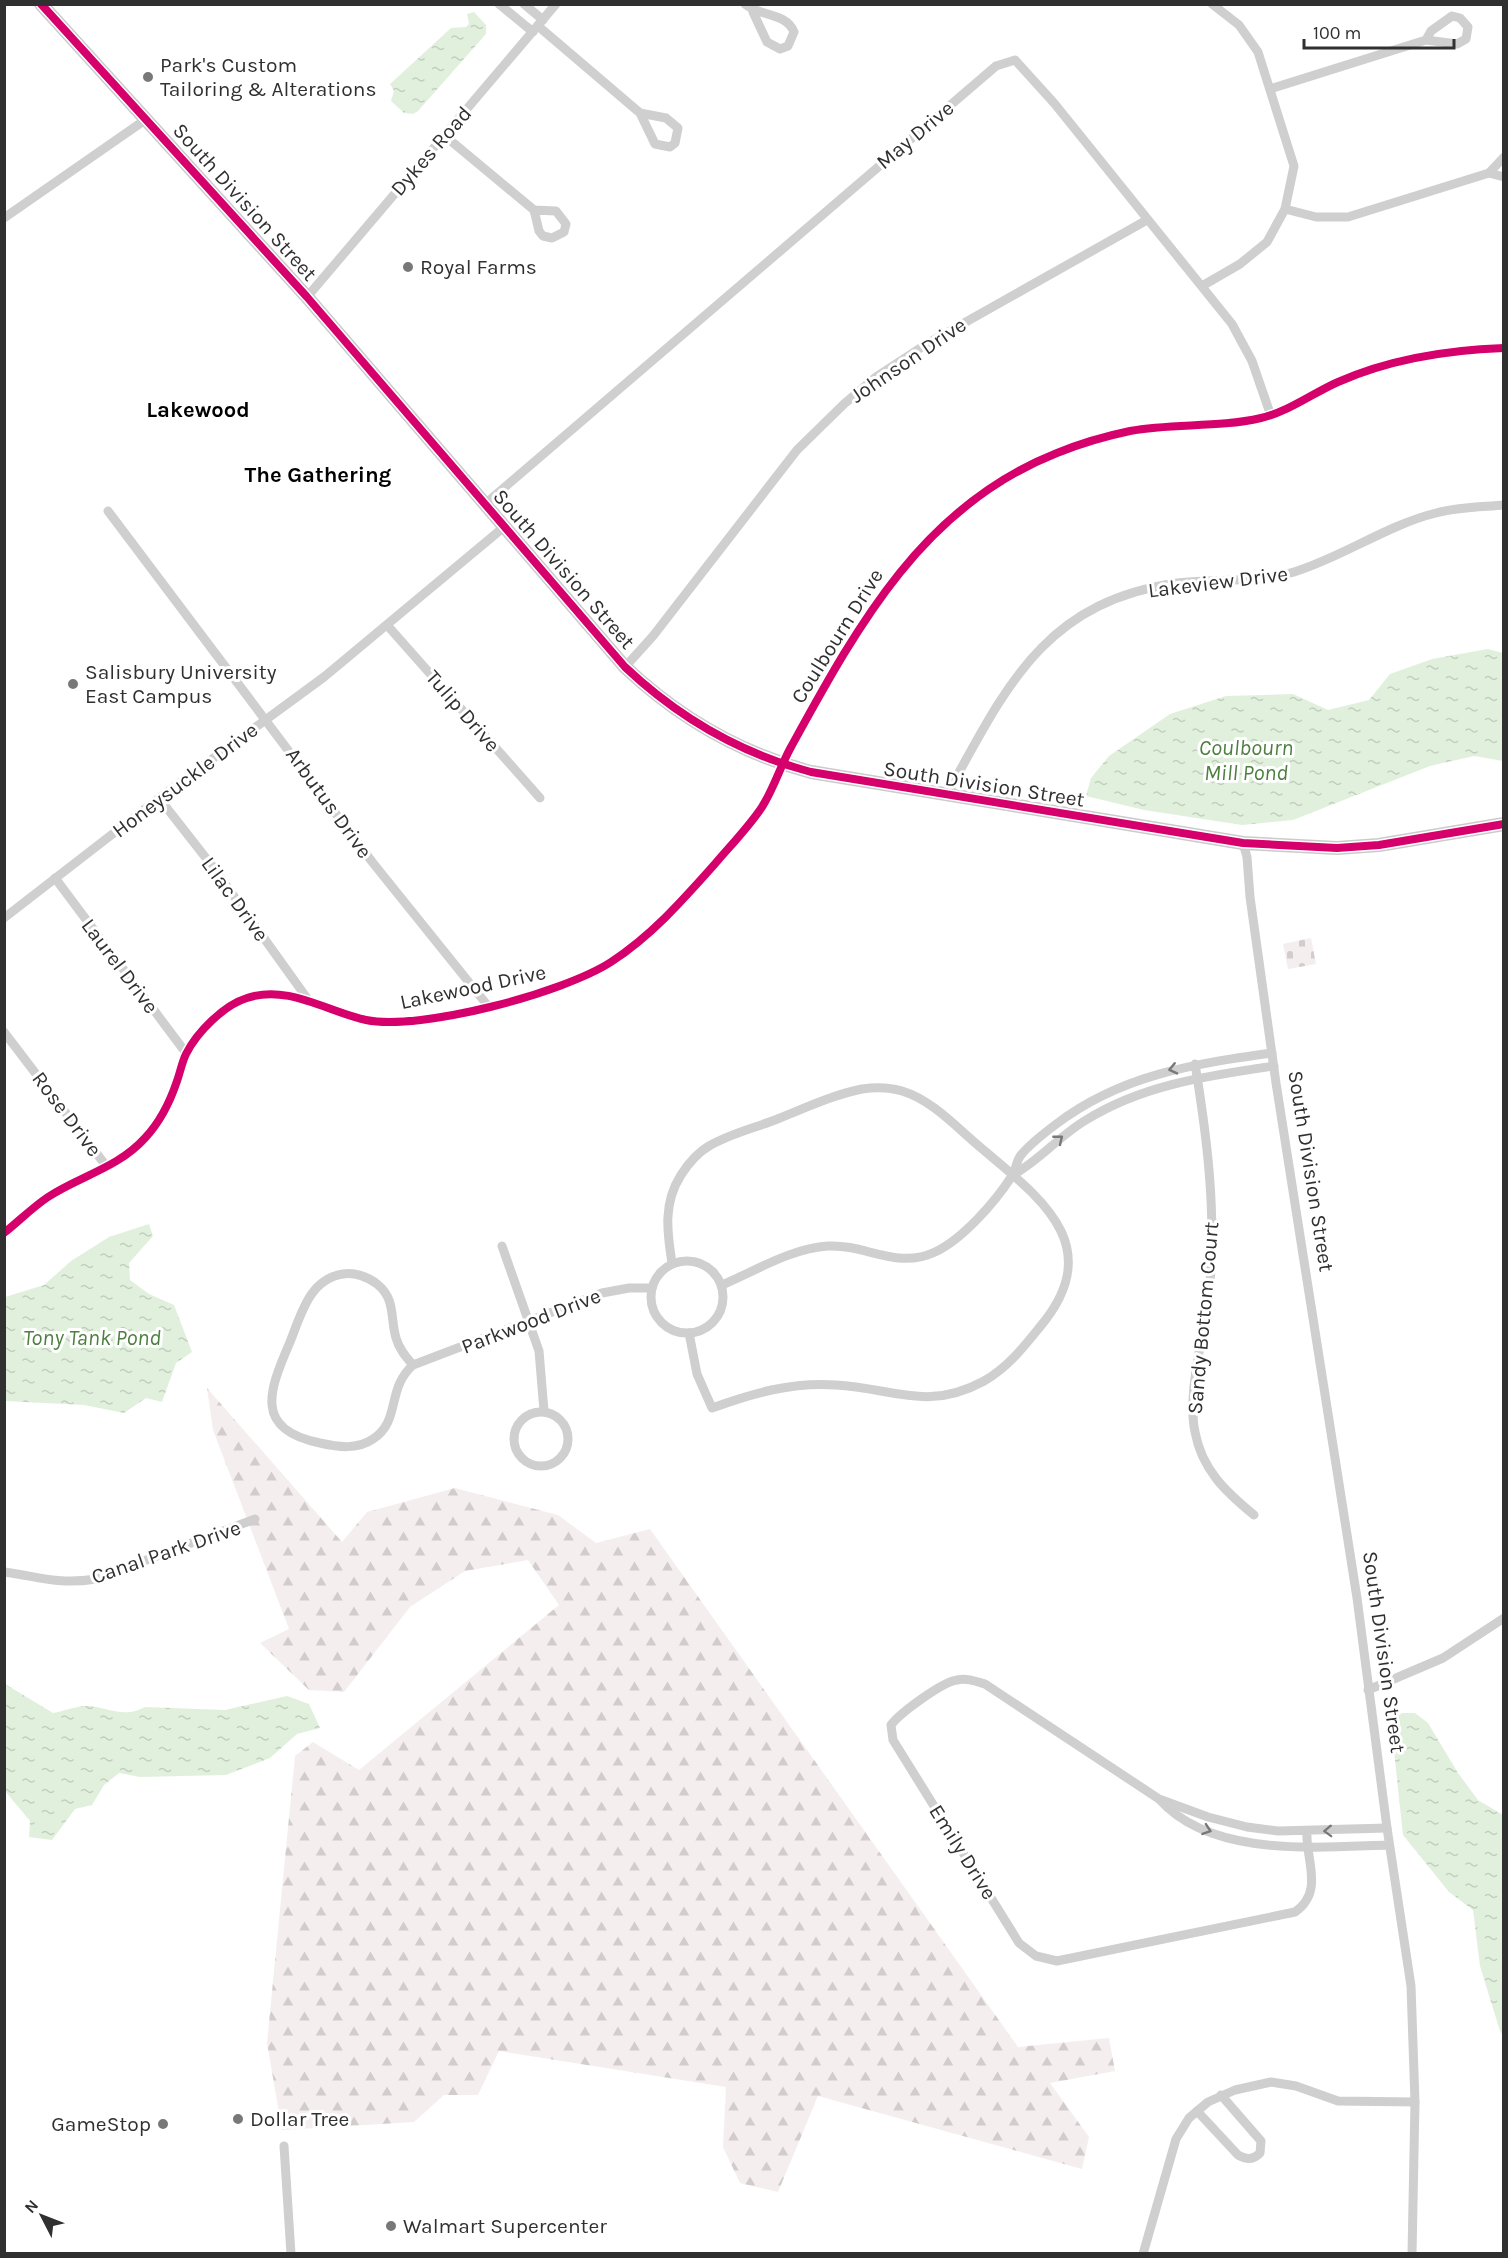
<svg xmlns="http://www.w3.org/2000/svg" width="1508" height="2258" viewBox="0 0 1508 2258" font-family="Karla,sans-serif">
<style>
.forest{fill:url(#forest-firs)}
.cemetery{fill:url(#cemetery-stones)}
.water{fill:url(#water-ripples)}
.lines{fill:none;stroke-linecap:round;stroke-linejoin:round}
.street{stroke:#cfcfcf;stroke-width:9}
.secondary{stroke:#cbcbcb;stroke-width:14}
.cycleway-casing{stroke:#fff;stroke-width:11}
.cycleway{stroke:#d6006c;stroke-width:8}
.oneway{stroke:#787878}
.poi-dot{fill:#787878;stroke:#fff;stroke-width:2}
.labels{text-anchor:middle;stroke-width:6;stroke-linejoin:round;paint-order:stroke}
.poi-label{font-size:21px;fill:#303030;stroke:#fff;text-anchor:start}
.street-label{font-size:21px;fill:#303030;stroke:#fff}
.neighbourhood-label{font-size:22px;font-weight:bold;fill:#000;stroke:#fff}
.water-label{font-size:22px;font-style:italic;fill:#4d8040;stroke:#fff}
</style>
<defs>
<pattern id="forest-firs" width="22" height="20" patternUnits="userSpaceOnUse" patternTransform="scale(1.5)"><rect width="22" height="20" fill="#f5eeef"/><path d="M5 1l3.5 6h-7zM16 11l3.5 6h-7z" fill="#d2cccd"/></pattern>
<pattern id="cemetery-stones" width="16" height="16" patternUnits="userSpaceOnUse" patternTransform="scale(1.5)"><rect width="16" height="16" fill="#f5eeef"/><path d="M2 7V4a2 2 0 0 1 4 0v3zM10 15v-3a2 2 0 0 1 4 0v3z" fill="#d2cccd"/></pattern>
<pattern id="water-ripples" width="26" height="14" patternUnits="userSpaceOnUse" patternTransform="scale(1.5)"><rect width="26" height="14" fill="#e1f0dd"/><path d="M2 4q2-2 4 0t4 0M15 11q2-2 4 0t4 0" fill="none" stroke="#c1cebe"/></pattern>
</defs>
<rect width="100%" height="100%" fill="#fff"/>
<!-- forest -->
<polygon class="forest" points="207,1388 342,1542 367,1512 455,1488 558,1515 596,1543 650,1529 1018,2047 1109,2038 1115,2071 1050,2083 1089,2137 1082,2169 818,2096 778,2192 740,2183 723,2147 726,2087 499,2051 478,2095 444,2095 414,2122 282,2130 267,2043 295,1756 313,1742 359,1770 559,1605 528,1560 465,1571 410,1607 344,1692 309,1690 260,1643 289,1629 213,1430"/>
<!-- cemetery -->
<polygon class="cemetery" points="1311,938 1316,964 1288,969 1283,944"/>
<!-- water -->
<g class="water">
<polygon points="474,12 486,25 486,34 418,111 413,114 404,113 391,101 394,91 390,84 451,28 466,27 469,24 467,14"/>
<polygon points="1488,649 1503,653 1503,761 1474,756 1430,766 1293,820 1242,825 1144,810 1086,796 1091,778 1109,756 1170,714 1226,696 1293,694 1328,710 1369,700 1390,674 1432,659"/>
<polygon points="149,1224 153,1236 129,1263 130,1280 149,1294 174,1305 192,1352 176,1363 162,1402 146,1398 124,1413 84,1405 5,1401 5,1297 44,1285 71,1261 109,1237"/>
<path d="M5 1684 53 1713C64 1711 79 1705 90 1706 112 1709 124 1718 145 1707L225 1710 287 1696 309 1704 320 1728 297 1734 270 1758 226 1775 140 1777 119 1773 104 1785 92 1805 75 1809 52 1840 29 1837 30 1821 5 1791Z"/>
<polygon points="1402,1713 1415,1713 1428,1723 1458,1773 1478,1800 1503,1815 1503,2035 1500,2031 1480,1966 1473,1910 1449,1892 1403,1835 1392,1732 1393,1720"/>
</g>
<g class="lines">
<!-- street -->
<g class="street">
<polyline points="499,4 533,32"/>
<polyline points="524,4 543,20"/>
<path d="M745 4C760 17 786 12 794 32L788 46 780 49 767 42 753 12"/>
<polyline points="538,26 640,113 655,144 670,147 675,143 678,128 666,118 640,113"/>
<polyline points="1270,89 1426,40 1431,31 1452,16 1460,18 1468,27 1466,39 1457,44 1426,40"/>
<polyline points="445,136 534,210 539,231 543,236 552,238 564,232 566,224 556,211 534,210"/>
<polyline points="1489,173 1504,157"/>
<polyline points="1285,209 1316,217 1348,217 1489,173 1504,177"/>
<polyline points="4,218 145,120"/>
<polyline points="1202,286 1240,264 1267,242 1285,209 1294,166 1258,52 1239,25 1212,4"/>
<polyline points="307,297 556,4"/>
<polyline points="484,505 996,66 1015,60 1054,103 1232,324 1252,361 1271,416"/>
<polyline points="108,511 373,863 488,1006"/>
<polyline points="387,625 540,798"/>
<polyline points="625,667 653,636 797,450 844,404 876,377 925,345 1147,220"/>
<path d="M946 796C1005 690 1042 602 1177 583 1216 578 1256 584 1294 572 1343 557 1387 525 1436 513 1458 507 1481 507 1504 505"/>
<polyline points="159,798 213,867 309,1001"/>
<polyline points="1243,843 1247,857 1250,897 1276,1083 1357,1598 1387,1828 1411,1986 1415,2102 1412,2254"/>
<polyline points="55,878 186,1053"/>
<polyline points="4,918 159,798 324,677 504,527"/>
<polyline points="4,1032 107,1167"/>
<path d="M1195 1064C1207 1137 1216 1209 1210 1283 1207 1328 1186 1389 1195 1432 1202 1470 1226 1492 1254 1515"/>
<path d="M1013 1175C1040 1160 1059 1136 1086 1120 1144 1084 1208 1076 1274 1066"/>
<path d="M4 1233C19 1221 33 1207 48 1197 80 1176 118 1168 145 1138 160 1122 170 1102 177 1081 180 1073 182 1062 186 1054 197 1032 224 1005 247 998 287 984 328 1012 366 1020 421 1031 563 993 611 962 651 936 682 901 714 865 730 846 748 828 762 807 774 788 780 767 791 747 857 627 922 506 1057 453 1079 444 1106 436 1130 431 1173 423 1218 428 1261 418 1288 412 1313 393 1338 382 1390 359 1446 350 1504 348"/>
<polyline points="502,1246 539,1351 544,1411"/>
<circle cx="687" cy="1297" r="36"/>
<path d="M672 1263C667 1232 663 1203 681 1175 688 1164 697 1153 709 1146 729 1134 754 1128 775 1120 803 1109 832 1095 862 1089 875 1087 889 1087 902 1091 932 1100 956 1127 980 1147 1040 1198 1109 1246 1039 1328 1023 1348 1007 1368 984 1381 927 1412 893 1388 836 1385 792 1382 753 1393 712 1408L697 1374 689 1333"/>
<path d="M722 1285C755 1271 792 1248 828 1246 866 1244 897 1270 935 1252 963 1239 995 1202 1012 1176 1016 1170 1016 1161 1021 1155 1030 1144 1043 1134 1055 1125 1120 1075 1193 1064 1272 1053"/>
<path d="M413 1365C406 1357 399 1349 396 1338 390 1318 396 1299 377 1284 368 1277 355 1272 343 1274 309 1279 301 1315 290 1342 270 1389 252 1429 320 1443 338 1447 357 1450 373 1439 401 1421 386 1389 413 1365L602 1293 629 1288H652"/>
<circle cx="541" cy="1439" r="27"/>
<path d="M4 1572C41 1577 58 1585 96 1579L255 1519"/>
<polyline points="1368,1690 1443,1658 1504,1618"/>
<path d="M1160 1800C1212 1858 1319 1847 1389 1845"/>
<path d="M1307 1831C1305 1859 1325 1891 1295 1912L1057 1961 1036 1956 1019 1943 893 1740 891 1725C900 1713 942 1682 957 1680 967 1678 975 1681 985 1684L1159 1799 1208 1817 1247 1827 1278 1831 1387 1828"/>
<path d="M1197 2111 1238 2155C1247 2160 1253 2160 1260 2153L1261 2141 1221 2095"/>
<polyline points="284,2146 291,2254"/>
<polyline points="1143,2254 1176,2139 1189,2118 1208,2102 1235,2090 1271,2082 1296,2086 1338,2101 1415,2102"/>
</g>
<!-- secondary -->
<path class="secondary" d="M41 4 307 297 625 667C679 718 739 753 811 772L1243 843 1337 848 1379 845 1504 824"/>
<!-- cycleway casing -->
<g class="cycleway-casing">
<g id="cycleway">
<path d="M41 4 307 297 625 667C679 718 739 753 811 772L1243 843 1337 848 1379 845 1504 824"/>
<path d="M4 1233C19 1221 33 1207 48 1197 80 1176 118 1168 145 1138 160 1122 170 1102 177 1081 180 1073 182 1062 186 1054 197 1032 224 1005 247 998 287 984 328 1012 366 1020 421 1031 563 993 611 962 651 936 682 901 714 865 730 846 748 828 762 807 774 788 780 767 791 747 857 627 922 506 1057 453 1079 444 1106 436 1130 431 1173 423 1218 428 1261 418 1288 412 1313 393 1338 382 1390 359 1446 350 1504 348"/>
</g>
</g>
<!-- cycleway -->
<use href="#cycleway" class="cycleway"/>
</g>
<!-- one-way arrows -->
<defs><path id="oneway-chevron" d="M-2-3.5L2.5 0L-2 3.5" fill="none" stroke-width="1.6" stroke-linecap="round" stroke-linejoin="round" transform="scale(1.5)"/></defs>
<g class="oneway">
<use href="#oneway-chevron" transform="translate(1173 1069) rotate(167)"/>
<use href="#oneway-chevron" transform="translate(1059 1139) rotate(-39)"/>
<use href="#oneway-chevron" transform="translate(1207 1830) rotate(19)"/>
<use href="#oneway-chevron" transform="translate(1328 1831) rotate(178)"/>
</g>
<!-- markers -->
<g class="poi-dot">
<circle cx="148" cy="77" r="6"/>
<circle cx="408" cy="267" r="6"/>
<circle cx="73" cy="684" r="6"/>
<circle cx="238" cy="2119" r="6"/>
<circle cx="163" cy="2124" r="6"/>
<circle cx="391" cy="2226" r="6"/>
</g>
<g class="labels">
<!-- poi labels -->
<g class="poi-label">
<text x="160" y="72">Park's Custom<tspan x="160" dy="24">Tailoring &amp; Alterations</tspan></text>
<text x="420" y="274">Royal Farms</text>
<text x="85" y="679">Salisbury University<tspan x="85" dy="24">East Campus</tspan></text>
<text x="250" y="2126">Dollar Tree</text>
<text x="151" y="2131" text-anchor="end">GameStop</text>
<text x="403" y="2233">Walmart Supercenter</text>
</g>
<!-- street labels -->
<g class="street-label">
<text transform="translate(915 135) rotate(-40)" y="7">May Drive</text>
<text transform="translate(431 151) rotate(-49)" y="7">Dykes Road</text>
<text transform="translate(245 202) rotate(48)" y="7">South Division Street</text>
<text transform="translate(908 360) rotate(-34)" y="7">Johnson Drive</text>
<text transform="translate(564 569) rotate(49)" y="7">South Division Street</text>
<text transform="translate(1218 582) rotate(-7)" y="7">Lakeview Drive</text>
<text transform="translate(837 636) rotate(-58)" y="7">Coulbourn Drive</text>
<text transform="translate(463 711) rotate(49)" y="7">Tulip Drive</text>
<text transform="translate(185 780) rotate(-37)" y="7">Honeysuckle Drive</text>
<text transform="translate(984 784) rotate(9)" y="7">South Division Street</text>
<text transform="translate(329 803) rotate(54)" y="7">Arbutus Drive</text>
<text transform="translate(235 899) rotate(54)" y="7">Lilac Drive</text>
<text transform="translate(120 966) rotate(53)" y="7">Laurel Drive</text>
<text transform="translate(473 987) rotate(-12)" y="7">Lakewood Drive</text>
<text transform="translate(67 1114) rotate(53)" y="7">Rose Drive</text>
<text transform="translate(1311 1171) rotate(81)" y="7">South Division Street</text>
<text transform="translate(1203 1318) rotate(-85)" y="7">Sandy Bottom Court</text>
<text transform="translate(531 1321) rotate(-21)" y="7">Parkwood Drive</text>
<text transform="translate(166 1552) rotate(-19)" y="7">Canal Park Drive</text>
<text transform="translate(1384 1652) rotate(82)" y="7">South Division Street</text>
<text transform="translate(963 1852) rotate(58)" y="7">Emily Drive</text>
</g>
<!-- neighbourhood labels -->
<g class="neighbourhood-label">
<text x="198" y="417">Lakewood</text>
<text x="318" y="482">The Gathering</text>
</g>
<!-- water labels -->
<g class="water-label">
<text x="1246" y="755">Coulbourn<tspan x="1246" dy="25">Mill Pond</tspan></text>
<text x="92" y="1345">Tony Tank Pond</text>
</g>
</g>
<!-- border -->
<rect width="1508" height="2258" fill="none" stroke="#303030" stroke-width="12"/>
<!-- north arrow -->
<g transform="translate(42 2216) rotate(312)" stroke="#ffffff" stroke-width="4.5" paint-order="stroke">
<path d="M0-4.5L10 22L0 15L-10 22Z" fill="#303030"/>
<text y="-9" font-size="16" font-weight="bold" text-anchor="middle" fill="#303030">N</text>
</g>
<!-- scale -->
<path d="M1304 39v9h150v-9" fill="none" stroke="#303030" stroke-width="3"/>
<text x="1313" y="39" font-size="18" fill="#303030" stroke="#ffffff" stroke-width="4.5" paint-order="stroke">100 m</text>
</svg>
